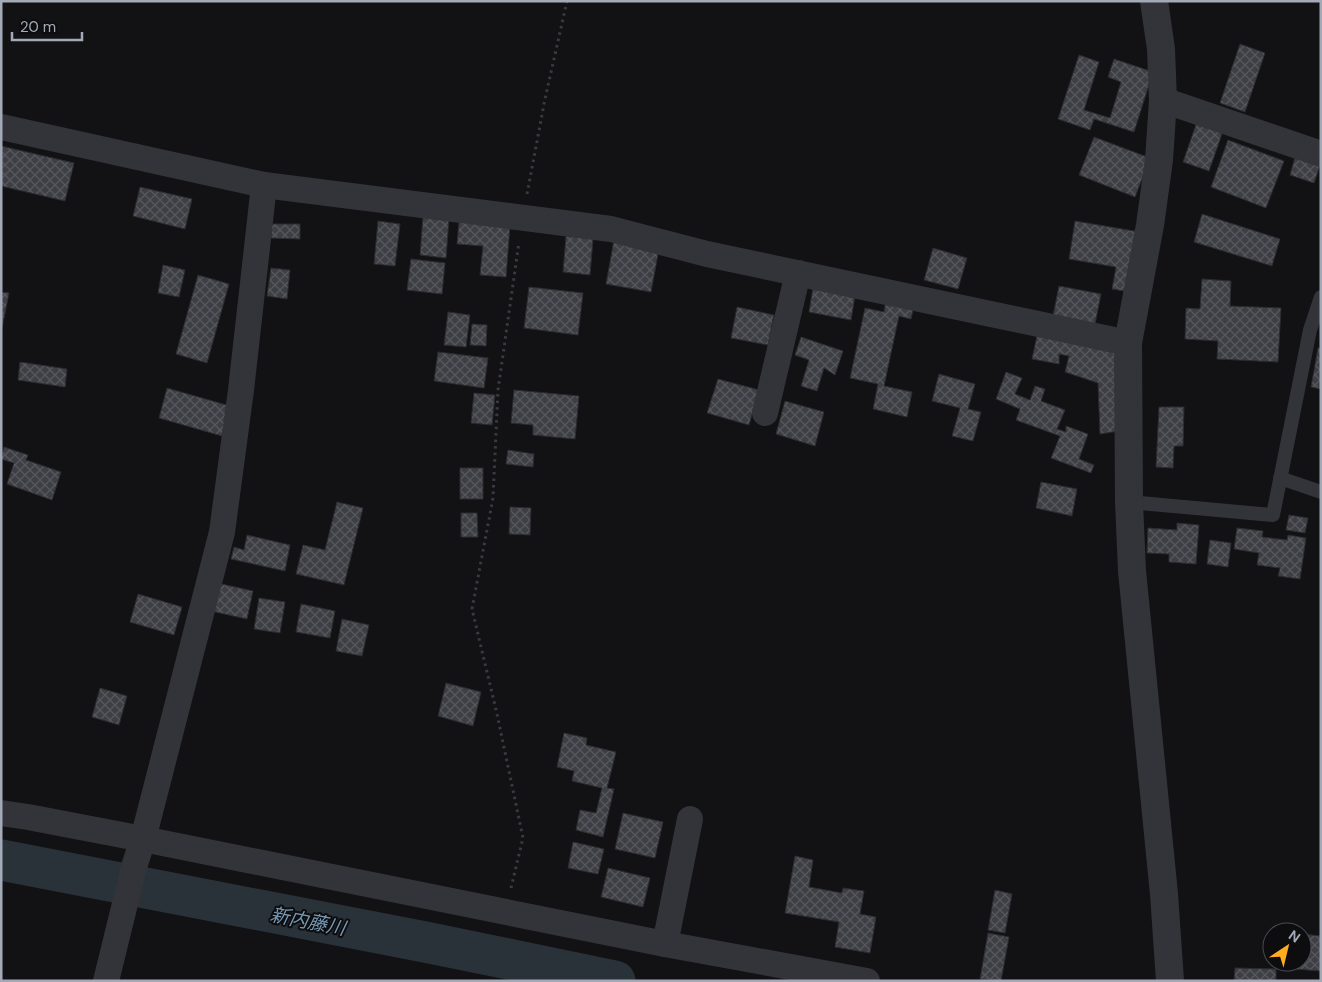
<svg xmlns="http://www.w3.org/2000/svg" width="1322" height="982" viewBox="0 0 1322 982" font-family="'DM Sans','Noto Sans JP',sans-serif">
<style>
.lines{fill:none;stroke-linecap:round;stroke-linejoin:round}
.river{stroke:#283238;stroke-width:41}
.building{fill:url(#building-cross-hatch);stroke:#2c2c30}
.path{stroke:#393b40;stroke-width:3;stroke-dasharray:2.5 4;stroke-linecap:butt}
.service{stroke:#333439;stroke-width:14}
.minor{stroke:#333439;stroke-width:26}
.tertiary{stroke:#333439;stroke-width:28}
.labels{text-anchor:middle;stroke-width:4;stroke-linejoin:round;paint-order:stroke}
.water-label{font-size:19px;font-style:italic;fill:#7799b4;stroke:#0d0d0f}
</style>
<defs>
<pattern id="building-cross-hatch" width="8" height="8" patternUnits="userSpaceOnUse" patternTransform="scale(1.25)"><rect width="8" height="8" fill="#3e3f44"/><path d="M0 0l8 8M0 8l8-8" fill="none" stroke="#57585d"/></pattern>
</defs>
<rect width="100%" height="100%" fill="#121214"/>
<g class="lines">
<!-- river -->
<polyline class="river" points="1,860 425,942 615,981"/>
</g>
<!-- building -->
<g class="building">
<polygon points="1240,44 1265,53 1245,112 1220,103"/>
<polygon points="1079,55 1099,62 1084,110 1110,118 1121,82 1108,77 1114,59 1153,72 1134,132 1094,119 1090,130 1058,119"/>
<polygon points="1198,119 1224,128 1209,171 1183,162"/>
<polygon points="1094,137 1150,158 1135,197 1079,175"/>
<polygon points="1228,140 1284,161 1266,208 1211,187"/>
<polygon points="1,146 74,163 65,201 1,186"/>
<polygon points="1296,154 1321,162 1314,183 1290,175"/>
<polygon points="140,187 192,199 185,229 133,216"/>
<polygon points="1202,214 1280,239 1272,266 1194,242"/>
<polygon points="423,217 449,219 446,258 420,255"/>
<polygon points="378,221 400,224 395,266 374,264"/>
<polygon points="1075,221 1140,232 1130,292 1112,289 1116,267 1069,259"/>
<polygon points="459,222 510,226 506,277 480,275 483,246 457,244"/>
<polygon points="271,224 300,224 300,239 271,238"/>
<polygon points="566,236 593,239 590,275 563,272"/>
<polygon points="614,240 659,249 651,292 606,284"/>
<polygon points="933,248 967,258 958,289 924,280"/>
<polygon points="411,259 445,263 442,294 407,290"/>
<polygon points="163,265 185,270 179,297 158,293"/>
<polygon points="271,268 290,270 287,299 267,296"/>
<polygon points="198,275 229,284 207,363 176,354"/>
<polygon points="1202,279 1231,281 1230,306 1281,308 1278,362 1217,359 1218,341 1185,339 1186,308 1200,309"/>
<polygon points="1059,286 1101,294 1095,324 1053,316"/>
<polygon points="529,287 583,293 578,335 524,328"/>
<polygon points="813,288 855,296 851,320 809,312"/>
<polygon points="1,292 9,293 1,333"/>
<polygon points="886,300 914,306 911,319 899,316 884,386 912,392 907,417 873,409 878,384 850,378 865,308 884,312"/>
<polygon points="737,307 774,315 768,345 731,338"/>
<polygon points="448,312 470,315 466,347 444,345"/>
<polygon points="472,324 487,325 486,346 470,345"/>
<polygon points="1038,331 1122,350 1119,431 1100,434 1098,383 1065,372 1069,356 1059,354 1059,364 1032,359"/>
<polygon points="801,337 843,351 835,375 824,368 817,391 801,386 809,360 795,355"/>
<polygon points="1318,348 1321,348 1321,389 1311,387"/>
<polygon points="438,352 488,358 484,388 434,381"/>
<polygon points="20,362 67,369 65,387 18,380"/>
<polygon points="1006,372 1022,378 1015,394 1030,400 1035,386 1045,389 1041,401 1065,410 1057,429 1066,432 1066,426 1088,434 1079,459 1094,465 1091,473 1051,458 1060,436 1016,420 1020,409 996,399"/>
<polygon points="939,374 975,384 968,409 981,412 973,441 952,436 960,408 932,401"/>
<polygon points="718,379 759,390 749,425 707,413"/>
<polygon points="167,388 230,406 222,436 159,418"/>
<polygon points="514,390 579,396 575,439 533,435 533,425 511,423"/>
<polygon points="474,393 495,395 492,425 471,423"/>
<polygon points="785,401 824,412 815,446 776,434"/>
<polygon points="1159,407 1184,407 1183,446 1174,446 1173,468 1156,467"/>
<polygon points="4,447 28,455 26,460 61,472 52,500 7,484 14,463 1,459"/>
<polygon points="508,450 534,454 533,467 506,464"/>
<rect x="460" y="468" width="23" height="31"/>
<polygon points="1041,482 1077,489 1072,516 1036,508"/>
<polygon points="337,502 363,508 344,585 296,574 303,545 325,550"/>
<polygon points="510,507 531,508 530,535 509,534"/>
<polygon points="461,513 477,513 478,537 461,537"/>
<polygon points="1289,515 1308,518 1305,533 1286,530"/>
<polygon points="1177,523 1199,525 1196,564 1169,562 1169,554 1147,553 1148,528 1177,530"/>
<polygon points="1237,528 1263,531 1262,537 1287,540 1288,535 1306,538 1300,579 1278,576 1280,568 1257,565 1259,553 1234,549"/>
<polygon points="247,535 290,545 285,571 231,559 234,547 244,550"/>
<polygon points="1210,540 1231,543 1228,567 1207,564"/>
<polygon points="217,583 253,591 247,619 211,611"/>
<polygon points="138,594 182,607 174,635 130,622"/>
<polygon points="259,598 285,602 280,633 254,629"/>
<polygon points="301,604 335,611 330,638 296,632"/>
<polygon points="342,619 369,625 362,656 336,651"/>
<polygon points="446,683 481,692 473,726 438,716"/>
<polygon points="100,688 127,696 119,725 92,717"/>
<polygon points="564,733 587,738 586,745 616,752 607,788 614,789 603,837 576,830 580,810 596,813 602,788 572,781 574,771 557,767"/>
<polygon points="623,813 663,822 655,858 615,849"/>
<polygon points="573,842 604,849 598,874 568,868"/>
<polygon points="795,856 813,860 809,887 842,893 843,888 864,891 860,914 876,917 870,953 835,947 839,922 785,913"/>
<polygon points="608,868 650,878 643,907 601,897"/>
<polygon points="995,890 1012,894 1005,933 988,930"/>
<polygon points="988,933 1009,937 1001,981 980,979"/>
<polygon points="1302,934 1321,936 1321,971 1295,969 1296,962 1302,962"/>
<polygon points="1235,968 1276,969 1276,981 1234,981"/>
</g>
<g class="lines">
<!-- path -->
<g class="path">
<polyline points="527,194 545,99 567,1"/>
<polyline points="511,888 523,838 497,714 472,609 493,498 498,390 519,242"/>
</g>
<!-- service -->
<g class="service">
<polyline points="1280,478 1321,492"/>
<polyline points="1129,502 1273,515 1310,330 1321,297"/>
</g>
<!-- minor -->
<g class="minor">
<polyline points="1163,100 1321,154"/>
<polyline points="1,127 264,185 611,229 707,254 1128,343"/>
<polyline points="765,413 798,273"/>
<polyline points="1,813 28,817 143,839 665,944 867,981"/>
<polyline points="665,944 690,819"/>
<polyline points="106,981 134,867 143,839 222,532 241,390 264,185"/>
</g>
<!-- tertiary -->
<polyline class="tertiary" points="1154,1 1161,49 1163,100 1159,160 1150,225 1128,343 1129,502 1132,571 1164,894 1170,981"/>
</g>
<g class="labels">
<!-- water labels -->
<g class="water-label">
<text transform="translate(308 921) rotate(11)" y="7">新内藤川</text>
</g>
</g>
<!-- border -->
<rect width="1322" height="982" fill="none" stroke="#a3a9b6" stroke-width="5"/>
<!-- north arrow -->
<g transform="translate(1287 947) rotate(35)"><circle r="24" fill="#0d0d0f" stroke="#494b52"/>
<path d="M0-4L9 19L0 12L-9 19Z" fill="#feab20"/>
<text y="-8" font-size="14" font-weight="bold" text-anchor="middle" fill="#a3a9b6">N</text>
</g>
<!-- scale -->
<path d="M12 32v8h70v-8" fill="none" stroke="#a3a9b6" stroke-width="2.5"/>
<text x="20" y="32" font-size="15" fill="#a3a9b6" stroke="#0d0d0f" stroke-width="4" paint-order="stroke">20 m</text>
</svg>
